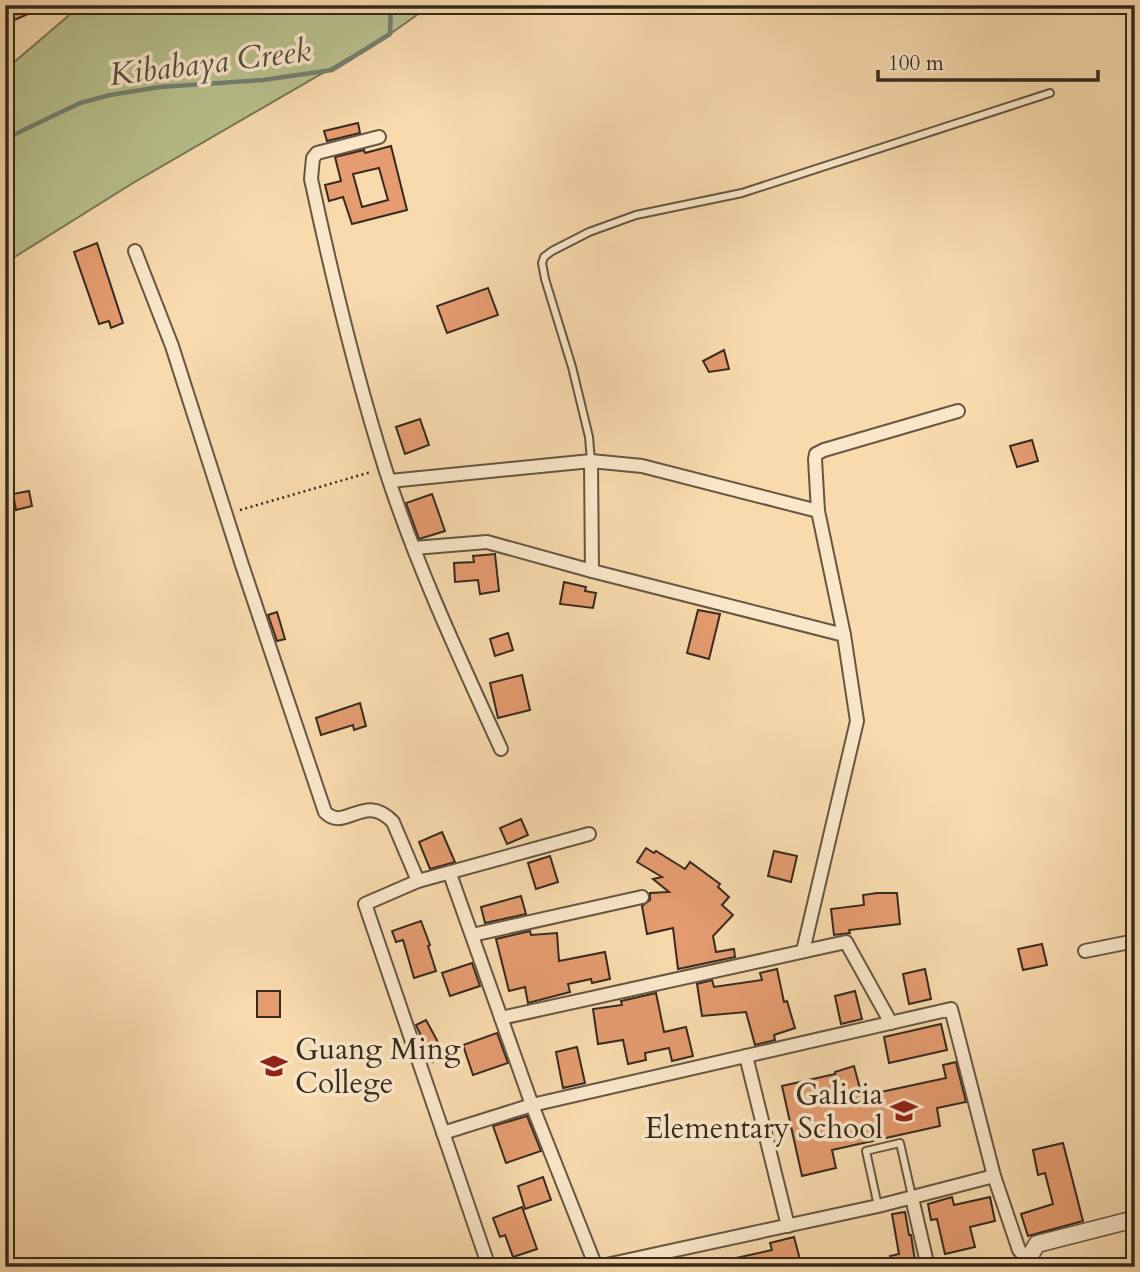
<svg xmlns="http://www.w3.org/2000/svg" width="1140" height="1272" viewBox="0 0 1140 1272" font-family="Cardo,serif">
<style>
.green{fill:#b8c18e;stroke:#777656;stroke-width:2}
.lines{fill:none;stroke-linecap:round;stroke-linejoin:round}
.stream{stroke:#748172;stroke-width:4.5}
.building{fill:#e59c70;stroke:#362a1f;stroke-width:2;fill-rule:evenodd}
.service-casing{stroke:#665642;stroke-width:10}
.minor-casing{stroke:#665642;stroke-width:16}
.tertiary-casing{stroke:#665642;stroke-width:19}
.path{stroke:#362a1f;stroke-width:2.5;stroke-dasharray:2 3.5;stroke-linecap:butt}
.service{stroke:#fae7ca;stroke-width:6}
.minor{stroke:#fae7ca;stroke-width:12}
.tertiary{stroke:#fae7ca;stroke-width:16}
.labels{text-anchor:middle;stroke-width:7;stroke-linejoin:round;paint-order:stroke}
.poi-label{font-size:30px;fill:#362a1f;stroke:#fae7ca;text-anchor:start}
.water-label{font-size:32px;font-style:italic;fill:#504e42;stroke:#fae7ca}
</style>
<rect width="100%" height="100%" fill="#f8daad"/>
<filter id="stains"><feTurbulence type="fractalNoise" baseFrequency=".00286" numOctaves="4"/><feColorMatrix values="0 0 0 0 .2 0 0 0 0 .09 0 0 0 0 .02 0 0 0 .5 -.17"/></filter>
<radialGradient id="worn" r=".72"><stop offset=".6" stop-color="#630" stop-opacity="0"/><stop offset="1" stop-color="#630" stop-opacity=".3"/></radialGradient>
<!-- green -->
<polygon class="green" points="81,5 431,5 390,34 133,183 5,263 5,70"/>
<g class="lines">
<!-- stream -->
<polyline class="stream" points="5,139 80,103 110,95 160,87 263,80 332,70 390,34 391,5"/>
</g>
<!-- building -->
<g class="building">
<polygon points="5,5 49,5 5,24"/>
<polygon points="358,123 360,133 327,141 324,131"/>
<path d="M391 146 407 210 352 224 343 197 329 201 325 185 341 181 335 157 364 150 365 153ZM379 168 388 200 362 207 353 174Z"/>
<polygon points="97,243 123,323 111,328 109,321 99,324 74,252"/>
<polygon points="488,288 498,315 447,333 437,306"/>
<polygon points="724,350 729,369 709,372 703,361"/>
<polygon points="420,419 429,445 405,454 396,427"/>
<polygon points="1032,440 1038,461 1017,467 1010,446"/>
<polygon points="29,491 32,506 16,510 13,494"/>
<polygon points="432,494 445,531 419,539 406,503"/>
<polygon points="495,554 499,591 480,594 478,580 455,582 454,563 474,562 473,556"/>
<polygon points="564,582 586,587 585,591 596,593 593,608 560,604"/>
<polygon points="698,610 720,614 709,659 687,653"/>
<polygon points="277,612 285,639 277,641 268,615"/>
<polygon points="508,633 513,650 495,656 490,639"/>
<polygon points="522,675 530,710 498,718 490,683"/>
<polygon points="360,703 366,726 354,730 353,725 321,735 316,718"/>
<polygon points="521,819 528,835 507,844 500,828"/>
<polygon points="442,832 455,862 430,869 419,842"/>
<polygon points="646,848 654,853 656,851 685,869 690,862 720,884 718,887 729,897 722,905 733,915 713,936 716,952 734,949 735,957 678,969 673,928 647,934 642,906 650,900 650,893 669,892 653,879 662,877 637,862"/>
<polygon points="774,851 797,856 791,882 768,876"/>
<polygon points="550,856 558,882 536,889 528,863"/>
<polygon points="877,893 897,893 900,924 849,930 850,933 834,935 831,909 864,905 863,895"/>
<polygon points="521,896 526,914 485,923 481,907"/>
<polygon points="421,921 430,945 428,946 436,971 414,978 403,940 396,942 392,931"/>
<polygon points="530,931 531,935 557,933 559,961 605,952 610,979 592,983 591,979 568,984 570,992 528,1003 525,987 509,991 496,939"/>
<polygon points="1042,944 1047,965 1023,970 1018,949"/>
<polygon points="472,963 480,986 450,996 442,973"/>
<polygon points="777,969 784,1002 787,1001 795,1028 774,1035 775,1040 755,1045 746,1012 702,1016 697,984 712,980 714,987 762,980 760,973"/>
<polygon points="925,969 931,999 909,1004 903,974"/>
<rect x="257" y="991" width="23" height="26"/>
<polygon points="855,991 862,1019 841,1024 835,996"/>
<polygon points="656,993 664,1032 686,1027 693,1056 672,1061 669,1048 645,1053 646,1060 628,1064 623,1040 598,1044 593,1009 622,1005 621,1001"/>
<polygon points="426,1020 445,1055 433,1062 416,1025"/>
<polygon points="941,1024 947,1050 889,1063 884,1037"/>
<polygon points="497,1033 508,1063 473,1075 463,1045"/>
<polygon points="577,1047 585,1083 563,1088 556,1052"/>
<polygon points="956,1062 966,1102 937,1108 940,1126 832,1150 836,1168 802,1176 782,1086 835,1074 835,1072 854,1066 862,1096 946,1078 943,1065"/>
<polygon points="527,1116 541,1151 506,1163 493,1126"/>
<polygon points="1063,1143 1083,1221 1028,1236 1021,1214 1053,1204 1045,1173 1038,1175 1033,1150"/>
<polygon points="543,1177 551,1200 525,1209 518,1186"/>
<polygon points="952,1197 954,1205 990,1197 995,1221 970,1227 975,1247 945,1254 937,1219 931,1220 928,1204"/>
<polygon points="522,1207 537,1249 513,1257 505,1235 500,1237 493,1218"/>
<polygon points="905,1212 909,1235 911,1235 916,1267 892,1267 890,1256 899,1254 892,1214"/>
<polygon points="794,1237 802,1267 718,1267 718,1262 772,1250 770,1243"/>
</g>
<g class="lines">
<!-- service casing -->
<g class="service-casing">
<g id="service">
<polyline points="591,461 589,437 572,367 545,279 542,263 544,257 552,251 589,232 636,215 742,193 1050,93"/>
<polyline points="878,1206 866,1151 900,1143 912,1196"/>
</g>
</g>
<!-- minor casing -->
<g class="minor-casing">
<g id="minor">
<path d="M379 137 317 153 313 158 311 179C332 277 355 373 385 468 416 565 459 657 501 749"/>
<path d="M135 251 172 346 242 565 325 812C345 833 364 791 393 822L418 881"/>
<polyline points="591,461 592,571"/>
<polyline points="390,481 591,461 642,466 818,511"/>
<polyline points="414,548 487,542 592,571 844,635"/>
<polyline points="450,874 532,1105 596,1267"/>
<polyline points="472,935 642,897"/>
<polyline points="803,951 857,721 844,635 818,511 815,459 816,454 824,450 958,411"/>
<polyline points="1085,951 1135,941"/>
<polyline points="501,1018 846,942 891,1023"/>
<polyline points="746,1056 788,1226"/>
<polyline points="443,1133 532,1105 951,1009 994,1176 1019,1250 1028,1259"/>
<polyline points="912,1198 928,1267"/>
<polyline points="489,1267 365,904 418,881 589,834"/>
<polyline points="597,1267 878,1206 994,1176"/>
</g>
</g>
<!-- tertiary casing -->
<g class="tertiary-casing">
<polyline id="tertiary" points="1027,1267 1028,1259 1037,1244 1135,1219"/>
</g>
<!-- path -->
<polyline class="path" points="240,510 371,472"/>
<!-- service -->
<use href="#service" class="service"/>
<!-- minor -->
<use href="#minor" class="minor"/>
<!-- tertiary -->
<use href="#tertiary" class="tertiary"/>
</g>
<!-- icons -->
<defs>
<g id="university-bare" transform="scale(2.1)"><path d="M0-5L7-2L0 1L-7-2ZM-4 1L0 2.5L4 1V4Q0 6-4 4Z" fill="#8f2418" stroke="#fae7ca" stroke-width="2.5" paint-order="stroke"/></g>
<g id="school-bare" transform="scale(2.1)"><path d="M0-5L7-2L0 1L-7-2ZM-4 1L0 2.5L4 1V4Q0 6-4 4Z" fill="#8f2418" stroke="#fae7ca" stroke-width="2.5" paint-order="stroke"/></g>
</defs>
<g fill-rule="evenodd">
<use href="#university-bare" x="274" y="1066"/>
<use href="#school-bare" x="904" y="1111"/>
</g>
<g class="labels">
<!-- poi labels -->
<g class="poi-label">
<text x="295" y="1059">Guang Ming<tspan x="295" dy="34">College</tspan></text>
<text x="883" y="1104" text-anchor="end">Galicia<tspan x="883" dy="34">Elementary School</tspan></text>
</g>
<!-- water labels -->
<g class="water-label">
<text transform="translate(210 62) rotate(-7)" y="11">Kibabaya Creek</text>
</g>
</g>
<!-- margin -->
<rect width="1140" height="1272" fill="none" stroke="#f8daad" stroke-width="28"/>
<rect x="7" y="7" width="1126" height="1258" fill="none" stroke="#362a1f" stroke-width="3.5"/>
<rect x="14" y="14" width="1112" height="1244" fill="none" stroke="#362a1f" stroke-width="2"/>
<!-- scale -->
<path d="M878 70v10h220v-10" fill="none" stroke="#362a1f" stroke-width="3.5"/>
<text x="888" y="70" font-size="21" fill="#362a1f" stroke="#fae7ca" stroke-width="5" paint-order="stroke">100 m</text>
<rect width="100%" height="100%" filter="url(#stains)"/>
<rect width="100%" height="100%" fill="url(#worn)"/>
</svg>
